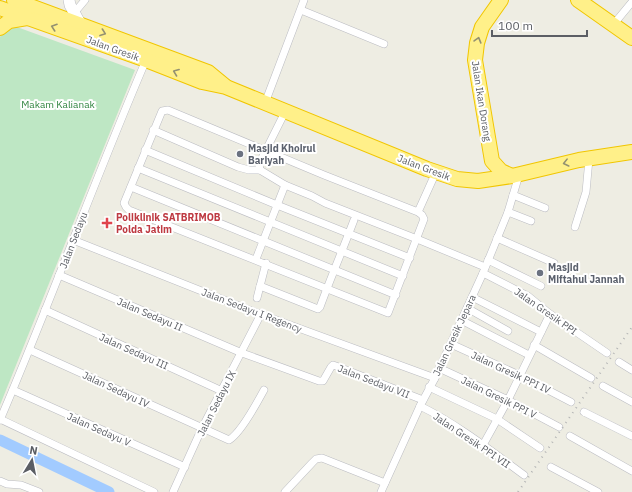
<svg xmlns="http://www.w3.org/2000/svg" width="632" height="492" viewBox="0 0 632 492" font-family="'IBM Plex Sans',sans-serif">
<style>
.green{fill:#bee7c4}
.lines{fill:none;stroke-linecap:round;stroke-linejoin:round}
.river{stroke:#a2cbff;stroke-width:11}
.street-casing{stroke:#bbbcc2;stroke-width:8}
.secondary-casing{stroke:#bcbec5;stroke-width:12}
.highway-casing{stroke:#f1c600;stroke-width:16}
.street{stroke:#fff;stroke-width:7}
.secondary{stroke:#fff;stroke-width:11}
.highway{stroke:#fff089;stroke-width:14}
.rail{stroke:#b4b5b5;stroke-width:2;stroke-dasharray:1 5;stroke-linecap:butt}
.oneway{stroke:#949171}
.worship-dot{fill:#6b7280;stroke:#fff;stroke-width:1.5}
.health-dot{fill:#e0444e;stroke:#fff;stroke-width:1.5}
.labels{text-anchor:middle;stroke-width:4;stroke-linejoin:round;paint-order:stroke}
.street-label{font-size:10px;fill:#5b5e64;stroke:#fff}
.park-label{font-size:10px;fill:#318540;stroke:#fff}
.worship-label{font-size:10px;font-weight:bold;fill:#5b616d;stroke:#fff;text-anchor:start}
.health-label{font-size:10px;font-weight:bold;fill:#be3a42;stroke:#fff;text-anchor:start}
</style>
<rect width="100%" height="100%" fill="#eeede3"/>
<!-- green -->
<polygon class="green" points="6,23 135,70 0,405 0,37"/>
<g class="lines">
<!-- river -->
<polyline class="river" points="0,440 109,492"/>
<!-- street casing -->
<g class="street-casing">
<g id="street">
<polyline points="301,10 384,44"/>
<polyline points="75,12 85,0"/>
<polyline points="613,25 632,2"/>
<polyline points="265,103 304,0"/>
<polyline points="153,130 238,167 249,170 260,170"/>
<polyline points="145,150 277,205 410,258"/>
<polyline points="138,168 403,276"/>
<polyline points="285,185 312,196 325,203 417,239 485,267"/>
<polyline points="131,187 396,295"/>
<polyline points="513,195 545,208"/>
<polyline points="418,212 324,175 168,110 162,111 124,203 126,207 129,210 388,313 424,219 422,215 418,212 436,172"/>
<polyline points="508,212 531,221"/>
<polyline points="575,227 586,192 589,159"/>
<polyline points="497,238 554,263"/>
<polyline points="73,240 252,311 435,378"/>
<polyline points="256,259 285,185 260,170 259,164 285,112"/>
<polyline points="488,260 541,286"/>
<polyline points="483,273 528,296 550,314 607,353"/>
<polyline points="59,275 242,353 319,381 323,381 331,367 333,365 336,366 423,400"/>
<path d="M260 286 318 309 320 307C331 277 343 249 354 220"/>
<polyline points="472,297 541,332"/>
<polyline points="257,298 266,263"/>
<polyline points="467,308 508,331"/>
<polyline points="45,310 222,391"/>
<polyline points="461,320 529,355"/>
<polyline points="451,344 519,375 571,402"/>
<polyline points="534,345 591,378"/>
<path d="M30 350 229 440C241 433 257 403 264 390"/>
<polyline points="619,362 632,370"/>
<polyline points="439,368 508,400 559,427"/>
<polyline points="603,386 632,402"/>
<polyline points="429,387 497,419 540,448"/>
<polyline points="13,390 185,467"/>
<path d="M420 406C457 424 490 450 524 475"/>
<polyline points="584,412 632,436"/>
<polyline points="0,419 154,492"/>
<path d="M0 420C51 301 95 179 146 60"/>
<polyline points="570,436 632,471"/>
<polyline points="483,445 508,400 550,314"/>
<polyline points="551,467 598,492"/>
<polyline points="0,481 7,484 21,485 39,492"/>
<polyline points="173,492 202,428 261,314"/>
<polyline points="285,492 312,463 316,459 322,458 385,483"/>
<polyline points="381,492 420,406 435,378 483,273 508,212 519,175"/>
</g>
</g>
<!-- secondary casing -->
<g class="secondary-casing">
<polyline id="secondary" points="69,0 70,5 81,25"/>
</g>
<!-- highway casing -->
<g class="highway-casing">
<g id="highway">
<polyline points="14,0 208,72 225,86"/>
<polyline points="501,0 482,27 477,43 475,60 492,161 501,171 512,176"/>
<polyline points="578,0 632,38"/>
<polyline points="0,8 146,60 202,82 226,87 427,169 457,179 478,181 512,176 579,160 632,152"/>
<polyline points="0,28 9,21 27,18"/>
</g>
</g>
<!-- street -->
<use href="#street" class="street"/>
<!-- secondary -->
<use href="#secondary" class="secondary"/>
<!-- highway -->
<use href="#highway" class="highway"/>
<!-- rail -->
<polyline class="rail" points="518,492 632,327"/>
</g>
<!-- one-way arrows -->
<defs><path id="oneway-chevron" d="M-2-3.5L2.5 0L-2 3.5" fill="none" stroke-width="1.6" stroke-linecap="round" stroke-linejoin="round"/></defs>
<g class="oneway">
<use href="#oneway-chevron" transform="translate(54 27) rotate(-161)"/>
<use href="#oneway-chevron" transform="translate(103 33) rotate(20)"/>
<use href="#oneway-chevron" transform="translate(478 40) rotate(-74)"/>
<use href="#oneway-chevron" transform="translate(176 72) rotate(-159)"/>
<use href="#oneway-chevron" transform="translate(566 163) rotate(166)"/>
</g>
<!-- markers -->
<g class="worship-dot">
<circle cx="240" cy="154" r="4"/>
<circle cx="540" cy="273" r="4"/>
</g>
<path class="health-dot" d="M105 217h4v4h4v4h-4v4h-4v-4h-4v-4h4z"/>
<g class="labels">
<!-- street labels -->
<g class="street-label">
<text transform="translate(113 48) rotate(20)" y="4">Jalan Gresik</text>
<text transform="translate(482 101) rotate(81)" y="4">Jalan Ikan Dorang</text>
<text transform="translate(424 167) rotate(21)" y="4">Jalan Gresik</text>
<text transform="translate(73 240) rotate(-69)" y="4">Jalan Sedayu</text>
<text transform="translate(252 310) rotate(21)" y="4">Jalan Sedayu I Regency</text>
<text transform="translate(546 311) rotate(35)" y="4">Jalan Gresik PPI</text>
<text transform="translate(150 314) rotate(23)" y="4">Jalan Sedayu II</text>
<text transform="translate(454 335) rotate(-65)" y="4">Jalan Gresik Jepara</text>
<text transform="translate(134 351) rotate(24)" y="4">Jalan Sedayu III</text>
<text transform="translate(511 372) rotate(25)" y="4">Jalan Gresik PPI IV</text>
<text transform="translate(374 381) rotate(21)" y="4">Jalan Sedayu VII</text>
<text transform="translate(116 389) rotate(25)" y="4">Jalan Sedayu IV</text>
<text transform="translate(499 397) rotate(26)" y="4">Jalan Gresik PPI V</text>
<text transform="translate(216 403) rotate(-63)" y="4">Jalan Sedayu IX</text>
<text transform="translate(99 429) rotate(24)" y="4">Jalan Sedayu V</text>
<text transform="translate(472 440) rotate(34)" y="4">Jalan Gresik PPI VII</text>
</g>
<!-- park labels -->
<g class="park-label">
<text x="58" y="108">Makam Kalianak</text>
</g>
<!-- worship labels -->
<g class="worship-label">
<text x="248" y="152">Masjid Khoirul<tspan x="248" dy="12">Bariyah</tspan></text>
<text x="548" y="271">Masjid<tspan x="548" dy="12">Miftahul Jannah</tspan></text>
</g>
<!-- health labels -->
<g class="health-label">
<text x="116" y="221">Poliklinik SATBRIMOB<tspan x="116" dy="12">Polda Jatim</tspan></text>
</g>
</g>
<!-- north arrow -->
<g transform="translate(32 460) rotate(10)" stroke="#ffffff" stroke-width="3" paint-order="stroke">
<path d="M0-3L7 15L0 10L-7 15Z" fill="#5b5e64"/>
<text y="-6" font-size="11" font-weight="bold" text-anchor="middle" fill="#5b5e64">N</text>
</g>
<!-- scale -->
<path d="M492 30v6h95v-6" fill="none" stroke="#5b5e64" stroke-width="2"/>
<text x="498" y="30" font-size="12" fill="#5b5e64" stroke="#ffffff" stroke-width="3" paint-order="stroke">100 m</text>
</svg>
